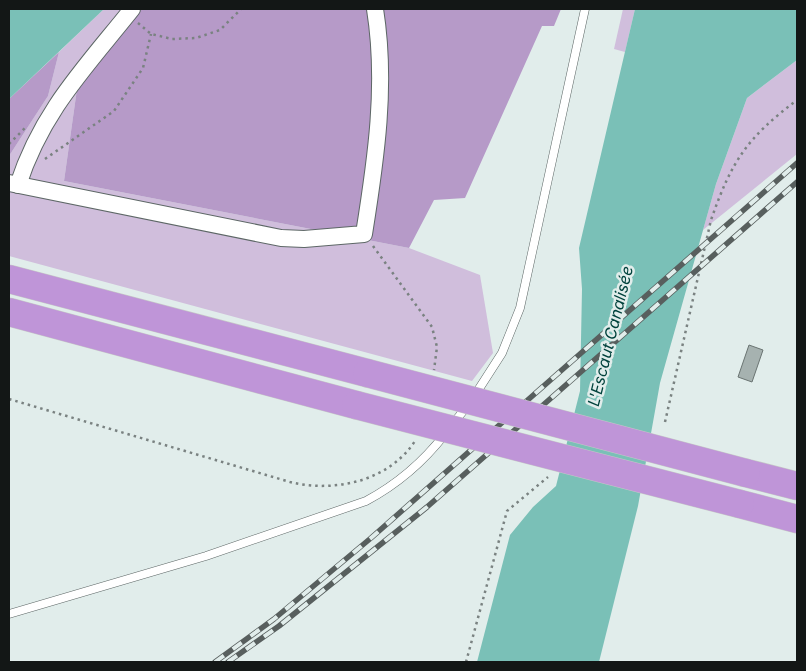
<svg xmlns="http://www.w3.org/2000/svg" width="806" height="671" viewBox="0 0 806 671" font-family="Inter,sans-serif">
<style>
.green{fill:#d0bedc}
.forest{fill:#b69ac8}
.water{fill:#7ac0b7}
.building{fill:#a6b2b0;stroke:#6a7472}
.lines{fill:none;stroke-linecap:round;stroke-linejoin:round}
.lane-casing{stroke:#5d6766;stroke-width:9}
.street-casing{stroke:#5d6766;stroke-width:18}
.highway-casing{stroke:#c6c7c7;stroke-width:29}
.path{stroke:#7a8281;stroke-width:2.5;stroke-dasharray:2.5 4;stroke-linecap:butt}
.lane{stroke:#fff;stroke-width:8}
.street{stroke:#fff;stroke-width:16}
.highway{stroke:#bf95d8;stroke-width:28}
.rail-casing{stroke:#585f5e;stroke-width:5.5}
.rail{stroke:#e1edeb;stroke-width:4;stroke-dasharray:11;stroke-linecap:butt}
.highway-bridge-casing{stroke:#c6c7c7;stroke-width:29;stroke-linecap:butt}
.highway-bridge{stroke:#bf95d8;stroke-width:28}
.labels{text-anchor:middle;stroke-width:5;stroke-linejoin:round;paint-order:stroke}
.water-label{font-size:16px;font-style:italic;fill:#00423c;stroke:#e1edeb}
</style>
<rect width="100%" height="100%" fill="#e1edeb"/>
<!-- green -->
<g class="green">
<polygon points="104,9 141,9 78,82 64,181 409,248 480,275 493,353 472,381 9,256 9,156 48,96 59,52"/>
<polygon points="623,9 635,9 625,52 614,49"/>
<polygon points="797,60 797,154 703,230 716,184 747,98"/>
</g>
<!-- forest -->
<g class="forest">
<polygon points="141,9 561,9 554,26 542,26 465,198 434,200 409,248 64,181 78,82"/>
<polygon points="59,52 48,96 9,156 9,99"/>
</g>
<!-- water -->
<g class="water">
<polygon points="9,9 104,9 9,99"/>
<polygon points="635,9 797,9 797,60 747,98 716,184 660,383 638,506 599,662 477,662 510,535 533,507 556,486 580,391 582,289 579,248"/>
</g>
<!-- building -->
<polygon class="building" points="749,345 763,350 752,382 738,377"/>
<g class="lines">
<!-- lane casing -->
<g class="lane-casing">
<g id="lane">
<polyline points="475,395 502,353 520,308 585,9"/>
<polyline points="452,425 468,405"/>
<path d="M9 614 206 556 366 501C396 485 424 461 445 434"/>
</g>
</g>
<!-- street casing -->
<g class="street-casing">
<g id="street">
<path d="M9 183 281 238 304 239 364 234C376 159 387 84 375 9"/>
<path d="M18 185C42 111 85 68 132 9"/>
</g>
</g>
<!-- highway casing -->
<g class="highway-casing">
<g id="highway">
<polyline points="9,279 367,373"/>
<polyline points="9,312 356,405"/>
<polyline points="746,473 797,486"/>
<polyline points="740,504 797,519"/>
</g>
</g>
<!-- path -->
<g class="path">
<polyline points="138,23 151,34 172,39 196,38 220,30 241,9"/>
<polyline points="9,144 26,127"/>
<polyline points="45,159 114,111 143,68 151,34"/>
<polyline points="373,246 432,327 437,347 434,370"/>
<path d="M9 399 290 482C335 493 389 481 415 441"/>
<path d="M665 422 711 220C732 160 747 138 797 100"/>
<polyline points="466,662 507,511 548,477"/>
</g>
<!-- lane -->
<use href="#lane" class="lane"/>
<!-- street -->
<use href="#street" class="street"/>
<!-- highway -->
<use href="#highway" class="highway"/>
<!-- rail casing -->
<g class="rail-casing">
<g id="rail">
<polyline points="215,662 274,619 371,538 797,163"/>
<polyline points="228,662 279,626 427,507 797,182"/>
</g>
</g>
<!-- rail -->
<use href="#rail" class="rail"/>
<!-- highway-bridge casing -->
<g class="highway-bridge-casing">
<g id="highway-bridge">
<polyline points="367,373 746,473"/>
<polyline points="356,405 740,504"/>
</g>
</g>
<!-- highway-bridge -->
<use href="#highway-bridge" class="highway-bridge"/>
</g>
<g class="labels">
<!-- water labels -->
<g class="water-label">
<text transform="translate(610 336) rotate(-76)" y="6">L'Escaut Canalisée</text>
</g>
</g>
<!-- border -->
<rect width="806" height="671" fill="none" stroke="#131716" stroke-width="20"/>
</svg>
